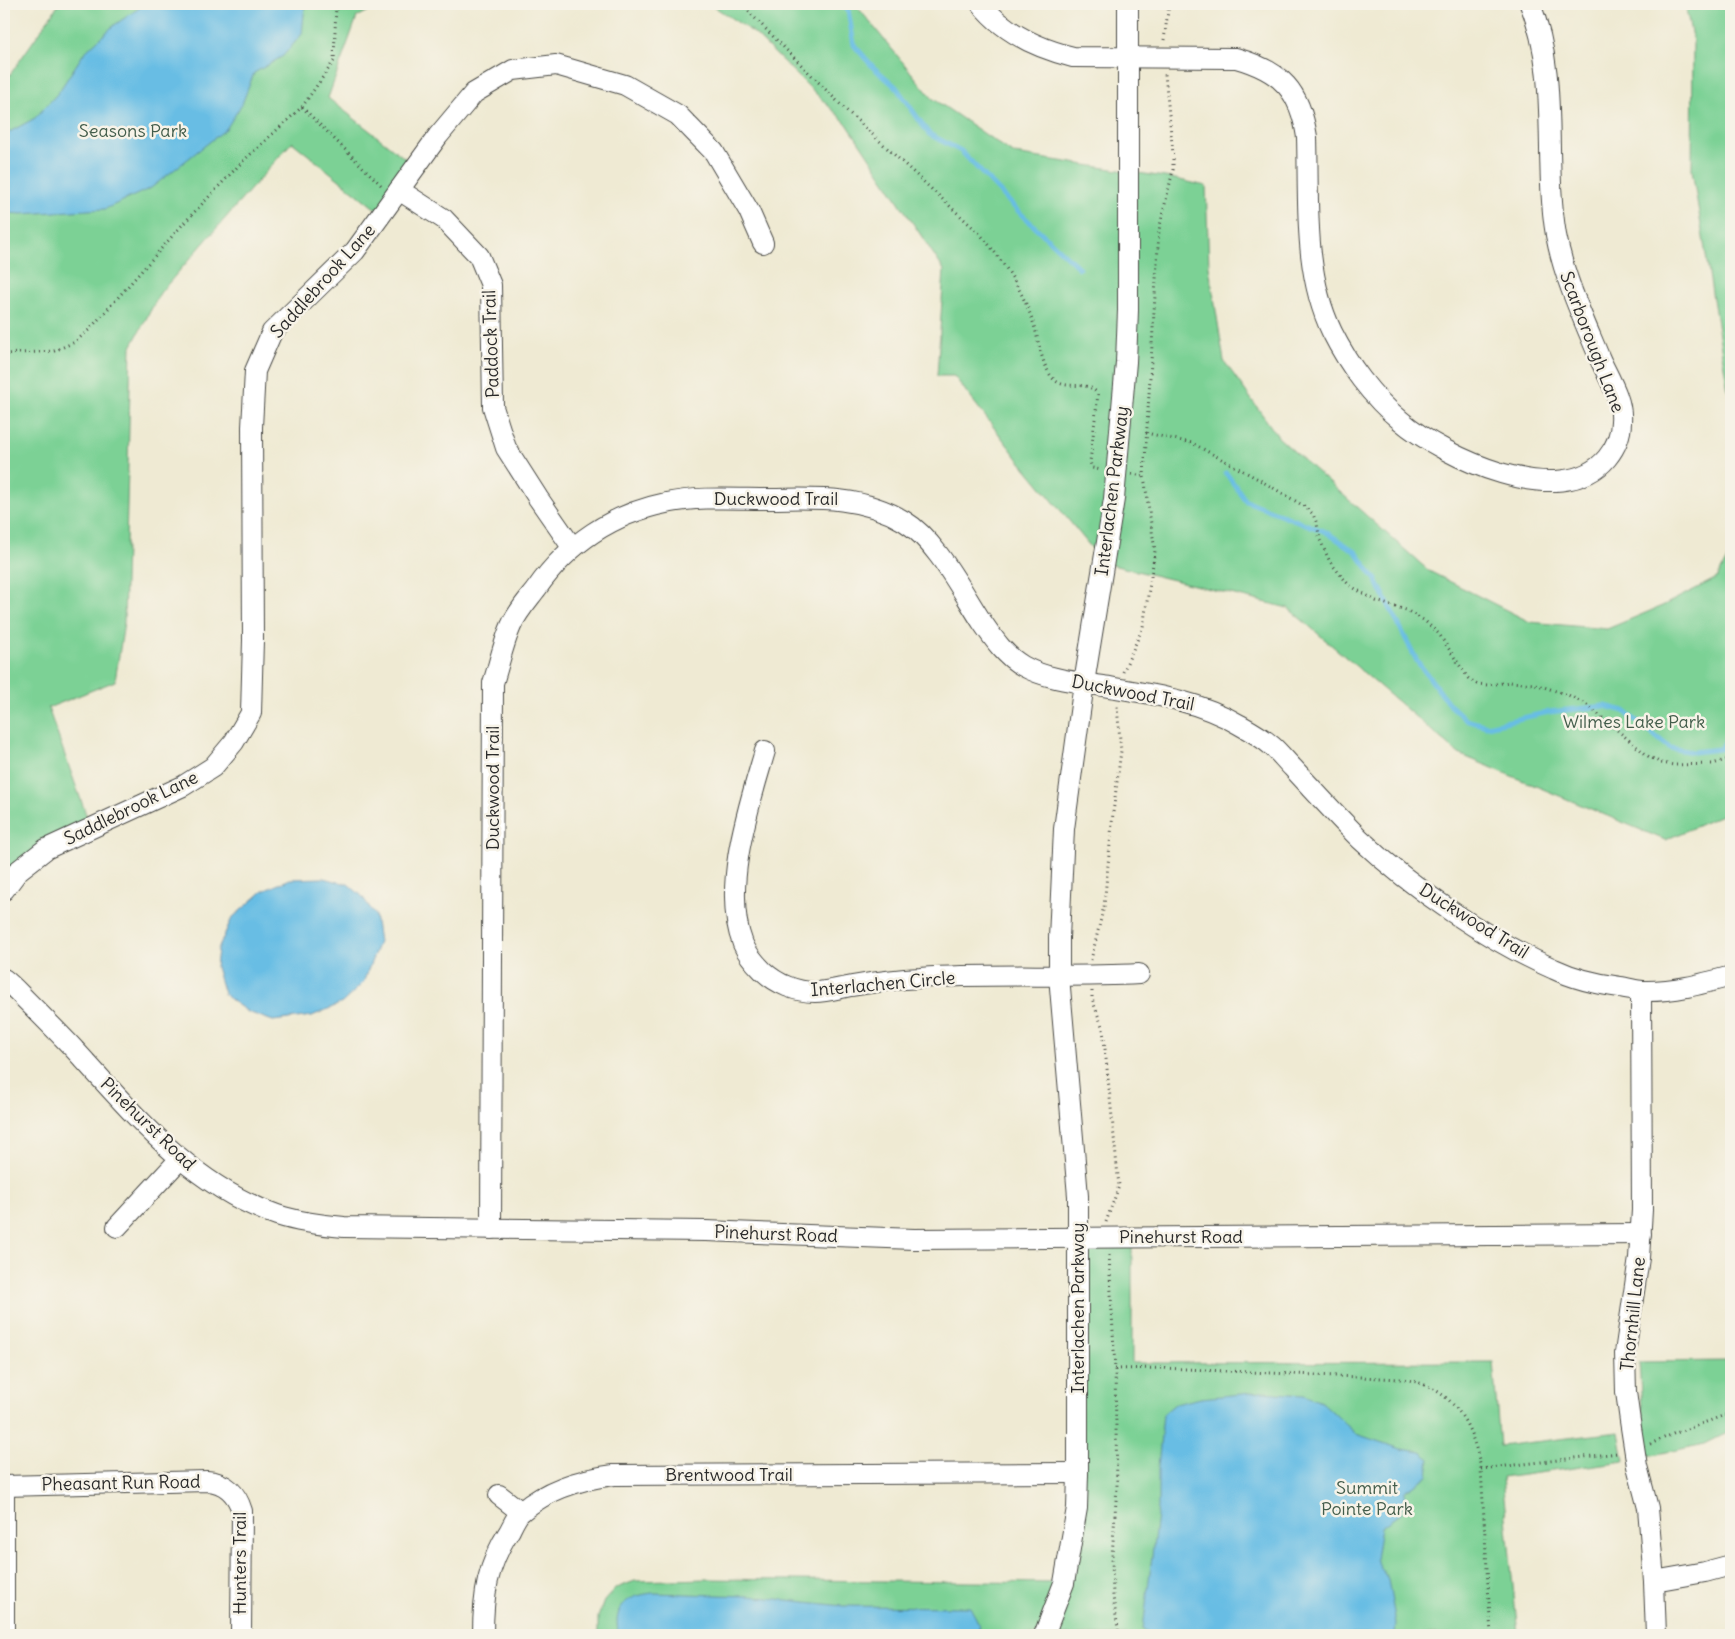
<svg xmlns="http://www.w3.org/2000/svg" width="1735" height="1639" viewBox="0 0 1735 1639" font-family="Delius,sans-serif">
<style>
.green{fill:#7bd195;stroke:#537e60}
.water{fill:#68bde4;stroke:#4a7488}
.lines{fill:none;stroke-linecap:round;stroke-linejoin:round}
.stream{stroke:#68bde4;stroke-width:5}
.minor-casing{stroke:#484844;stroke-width:22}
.path{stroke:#484844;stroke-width:3;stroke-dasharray:1 4;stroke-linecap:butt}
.minor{stroke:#fff;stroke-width:20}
.labels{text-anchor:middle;stroke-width:5;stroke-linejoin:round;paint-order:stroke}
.park-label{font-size:18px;fill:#435d4b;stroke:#f7f3e8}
.street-label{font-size:18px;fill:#2b2b2b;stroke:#f7f3e8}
</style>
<rect width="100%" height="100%" fill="#f7f3e8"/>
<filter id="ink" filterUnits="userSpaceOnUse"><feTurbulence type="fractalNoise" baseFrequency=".02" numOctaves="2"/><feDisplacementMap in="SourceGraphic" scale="10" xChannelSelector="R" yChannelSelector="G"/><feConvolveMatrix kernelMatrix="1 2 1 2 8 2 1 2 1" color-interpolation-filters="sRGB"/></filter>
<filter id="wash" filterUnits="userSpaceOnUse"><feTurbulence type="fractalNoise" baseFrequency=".0096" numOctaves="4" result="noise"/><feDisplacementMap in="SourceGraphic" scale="20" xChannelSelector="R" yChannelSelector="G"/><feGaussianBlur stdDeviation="1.12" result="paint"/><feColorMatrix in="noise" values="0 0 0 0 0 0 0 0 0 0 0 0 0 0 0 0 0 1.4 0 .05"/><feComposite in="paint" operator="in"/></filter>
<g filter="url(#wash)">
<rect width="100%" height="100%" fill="#efead3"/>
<!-- green -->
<g class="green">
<polygon points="59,4 382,4 357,17 328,98 416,167 382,214 292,142 160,293 131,347 124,623 115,681 48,708 91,828 4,890 4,80 7,79"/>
<polygon points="710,4 855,4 932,98 1014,154 1171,178 1206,186 1209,267 1224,361 1279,438 1429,571 1530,622 1607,629 1662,606 1717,578 1731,552 1731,811 1665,840 1459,754 1288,608 1104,563 1019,460 954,376 937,376 944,270 847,124 754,33"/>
<polygon points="1685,4 1731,4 1731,409 1692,170 1693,42"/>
<polygon points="1132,1237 1132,1363 1493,1362 1500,1446 1619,1432 1624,1461 1502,1478 1518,1635 598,1635 598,1617 604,1601 616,1588 635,1581 706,1579 1064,1583 1071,1547 1078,1238"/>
<polygon points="1731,1361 1731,1431 1705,1444 1648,1456 1642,1409 1639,1362"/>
</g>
<!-- water -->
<g class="water">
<polygon points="145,4 305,4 302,34 283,56 254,73 242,104 226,129 151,188 105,209 22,214 4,213 4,135 35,118 58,93 84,53 113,26"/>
<polygon points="323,878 348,884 362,896 375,915 379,942 363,983 342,1003 312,1016 273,1021 248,1012 232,1001 224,994 216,967 218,949 232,918 263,891 290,879"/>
<polygon points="1262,1392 1304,1395 1323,1403 1356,1434 1401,1449 1421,1452 1430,1459 1428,1476 1405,1491 1401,1513 1381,1527 1376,1559 1388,1580 1396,1623 1395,1635 1152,1635 1143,1629 1158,1507 1158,1467 1163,1414 1175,1404 1201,1398"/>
<path d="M653 1593 749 1596 843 1606 970 1607C975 1617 982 1625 977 1635H618C618 1629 616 1621 618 1615 622 1598 638 1595 653 1593Z"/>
</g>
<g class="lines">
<!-- stream -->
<g class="stream">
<polyline points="841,4 848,10 854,45 873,67 896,87 929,134 961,151 1018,211 1079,268"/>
<polyline points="1226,473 1246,501 1326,532 1356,552 1376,580 1417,661 1449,704 1466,720 1487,726 1549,712 1605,706 1624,711 1670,748 1693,752 1720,749 1731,735"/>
</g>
</g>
</g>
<g filter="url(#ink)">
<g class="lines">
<!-- minor casing -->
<g class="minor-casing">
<g id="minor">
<path d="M981 4C1004 33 1037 48 1073 57L1236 58C1282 71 1300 91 1307 137 1309 202 1303 272 1332 332 1348 364 1372 397 1400 420 1443 457 1561 513 1607 458 1616 447 1621 435 1621 421 1623 400 1608 377 1600 359 1583 318 1564 278 1556 235 1543 158 1560 77 1530 4"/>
<polyline points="399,190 444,219 479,256 491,285 493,407 506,448 538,498 572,547"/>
<path d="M765 751C749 806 721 888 743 944 747 954 756 964 763 971 777 984 796 992 815 992 827 992 840 988 852 986 875 982 897 979 920 978 993 973 1066 978 1139 974"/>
<polyline points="4,890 19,870 46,849 183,786 213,767 234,742 251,713 253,640 252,427 255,371 272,332 355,251 438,136 474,93 513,70 556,65 625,85 678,115 714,152 749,211 763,243"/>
<path d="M4 979C12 985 19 993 26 1000 42 1016 58 1032 74 1049 133 1113 191 1186 277 1215 299 1222 321 1225 344 1227L706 1231 914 1239 1641 1234"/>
<polyline points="1641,991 1642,1210 1639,1258 1625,1353 1626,1392 1630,1421 1637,1466 1648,1508 1654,1581 1656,1635"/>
<polyline points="117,1227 180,1159"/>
<path d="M491 1229 493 683C499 665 503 644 511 626 517 612 528 600 537 588 568 544 612 514 666 503 700 496 737 499 772 499 817 498 863 496 904 521 936 540 961 590 982 622 993 638 1005 656 1023 666 1046 679 1076 682 1103 686 1151 694 1198 700 1240 725 1251 731 1263 738 1272 746 1279 752 1286 761 1293 768 1315 792 1337 816 1360 839 1412 888 1489 941 1554 969 1575 979 1597 984 1620 987 1627 988 1635 990 1642 991 1673 992 1702 984 1731 976"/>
<path d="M4 1486 207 1481C226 1482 237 1494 242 1511L241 1635"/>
<polyline points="4,1486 4,1635"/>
<polyline points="499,1495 521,1512"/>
<polyline points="1654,1581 1705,1572 1731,1565"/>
<path d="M483 1635C483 1595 487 1565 510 1530 513 1524 517 1515 522 1511 548 1489 581 1479 614 1475L1078 1473"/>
<polyline points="1044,1635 1064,1583 1077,1508 1078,1473 1078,1196 1059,976 1059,938 1064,829 1084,683 1114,499 1126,362 1128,310 1128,4"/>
</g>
</g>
<!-- path -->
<g class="path">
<path d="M741 4 845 109 980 234C1003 261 1022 289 1033 322 1039 340 1040 360 1051 376 1064 394 1085 377 1098 394L1090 462 1092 468 1101 470"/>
<polyline points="337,9 346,4"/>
<polyline points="1164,40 1169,4"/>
<polyline points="302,107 381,185"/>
<polyline points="4,354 54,351 75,342 90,329 184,223 242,162 302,107 334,61 336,4"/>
<polyline points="1146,433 1192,443 1258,479 1304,506 1313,514 1317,524 1320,540 1330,562 1349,585 1376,601 1406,610 1425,621 1439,634 1468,678 1477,684 1488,685 1510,682 1535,684 1568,695 1587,705 1648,756 1661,763 1674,765 1713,764 1731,758"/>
<polyline points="1132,474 1144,476"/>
<polyline points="1123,672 1143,627 1155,551 1144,476 1159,230 1173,170 1173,154 1165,74"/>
<polyline points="1091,960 1104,906 1113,813 1121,751 1117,706"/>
<polyline points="1092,991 1092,999 1103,1029 1119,1186 1106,1222"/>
<polyline points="1109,1255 1115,1369 1117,1487 1112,1556 1113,1597 1119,1635"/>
<path d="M1115 1369 1162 1368 1402 1379C1452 1386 1472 1422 1481 1469L1491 1635"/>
<polyline points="1650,1444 1673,1434 1731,1413"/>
<polyline points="1481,1469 1618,1453"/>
</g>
<!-- minor -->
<use href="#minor" class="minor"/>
</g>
</g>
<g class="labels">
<!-- park labels -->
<g class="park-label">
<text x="133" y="137">Seasons Park</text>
<text x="1634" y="728">Wilmes Lake Park</text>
<text x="1367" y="1494">Summit<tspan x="1367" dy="21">Pointe Park</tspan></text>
</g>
<!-- street labels -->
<g class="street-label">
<text transform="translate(323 281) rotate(-48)" y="6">Saddlebrook Lane</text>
<text transform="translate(1592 342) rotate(69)" y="6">Scarborough Lane</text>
<text transform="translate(491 344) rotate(-92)" y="6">Paddock Trail</text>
<text transform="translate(1112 491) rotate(-83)" y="6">Interlachen Parkway</text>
<text x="776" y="505">Duckwood Trail</text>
<text transform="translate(1133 693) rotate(11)" y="6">Duckwood Trail</text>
<text transform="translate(493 788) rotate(-90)" y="6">Duckwood Trail</text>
<text transform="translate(131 808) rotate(-26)" y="6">Saddlebrook Lane</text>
<text transform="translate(1474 921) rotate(32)" y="6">Duckwood Trail</text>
<text transform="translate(883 984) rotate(-5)" y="6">Interlachen Circle</text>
<text transform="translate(148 1124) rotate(44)" y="6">Pinehurst Road</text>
<text transform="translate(776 1234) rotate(2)" y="6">Pinehurst Road</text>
<text x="1181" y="1243">Pinehurst Road</text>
<text transform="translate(1078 1308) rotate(-90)" y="6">Interlachen Parkway</text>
<text transform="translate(1633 1314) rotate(-84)" y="6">Thornhill Lane</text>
<text x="729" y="1481">Brentwood Trail</text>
<text transform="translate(121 1483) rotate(-1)" y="6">Pheasant Run Road</text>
<text transform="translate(240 1563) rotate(-90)" y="6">Hunters Trail</text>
</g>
</g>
<!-- margin -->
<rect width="1735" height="1639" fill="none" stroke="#f7f3e8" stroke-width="20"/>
</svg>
